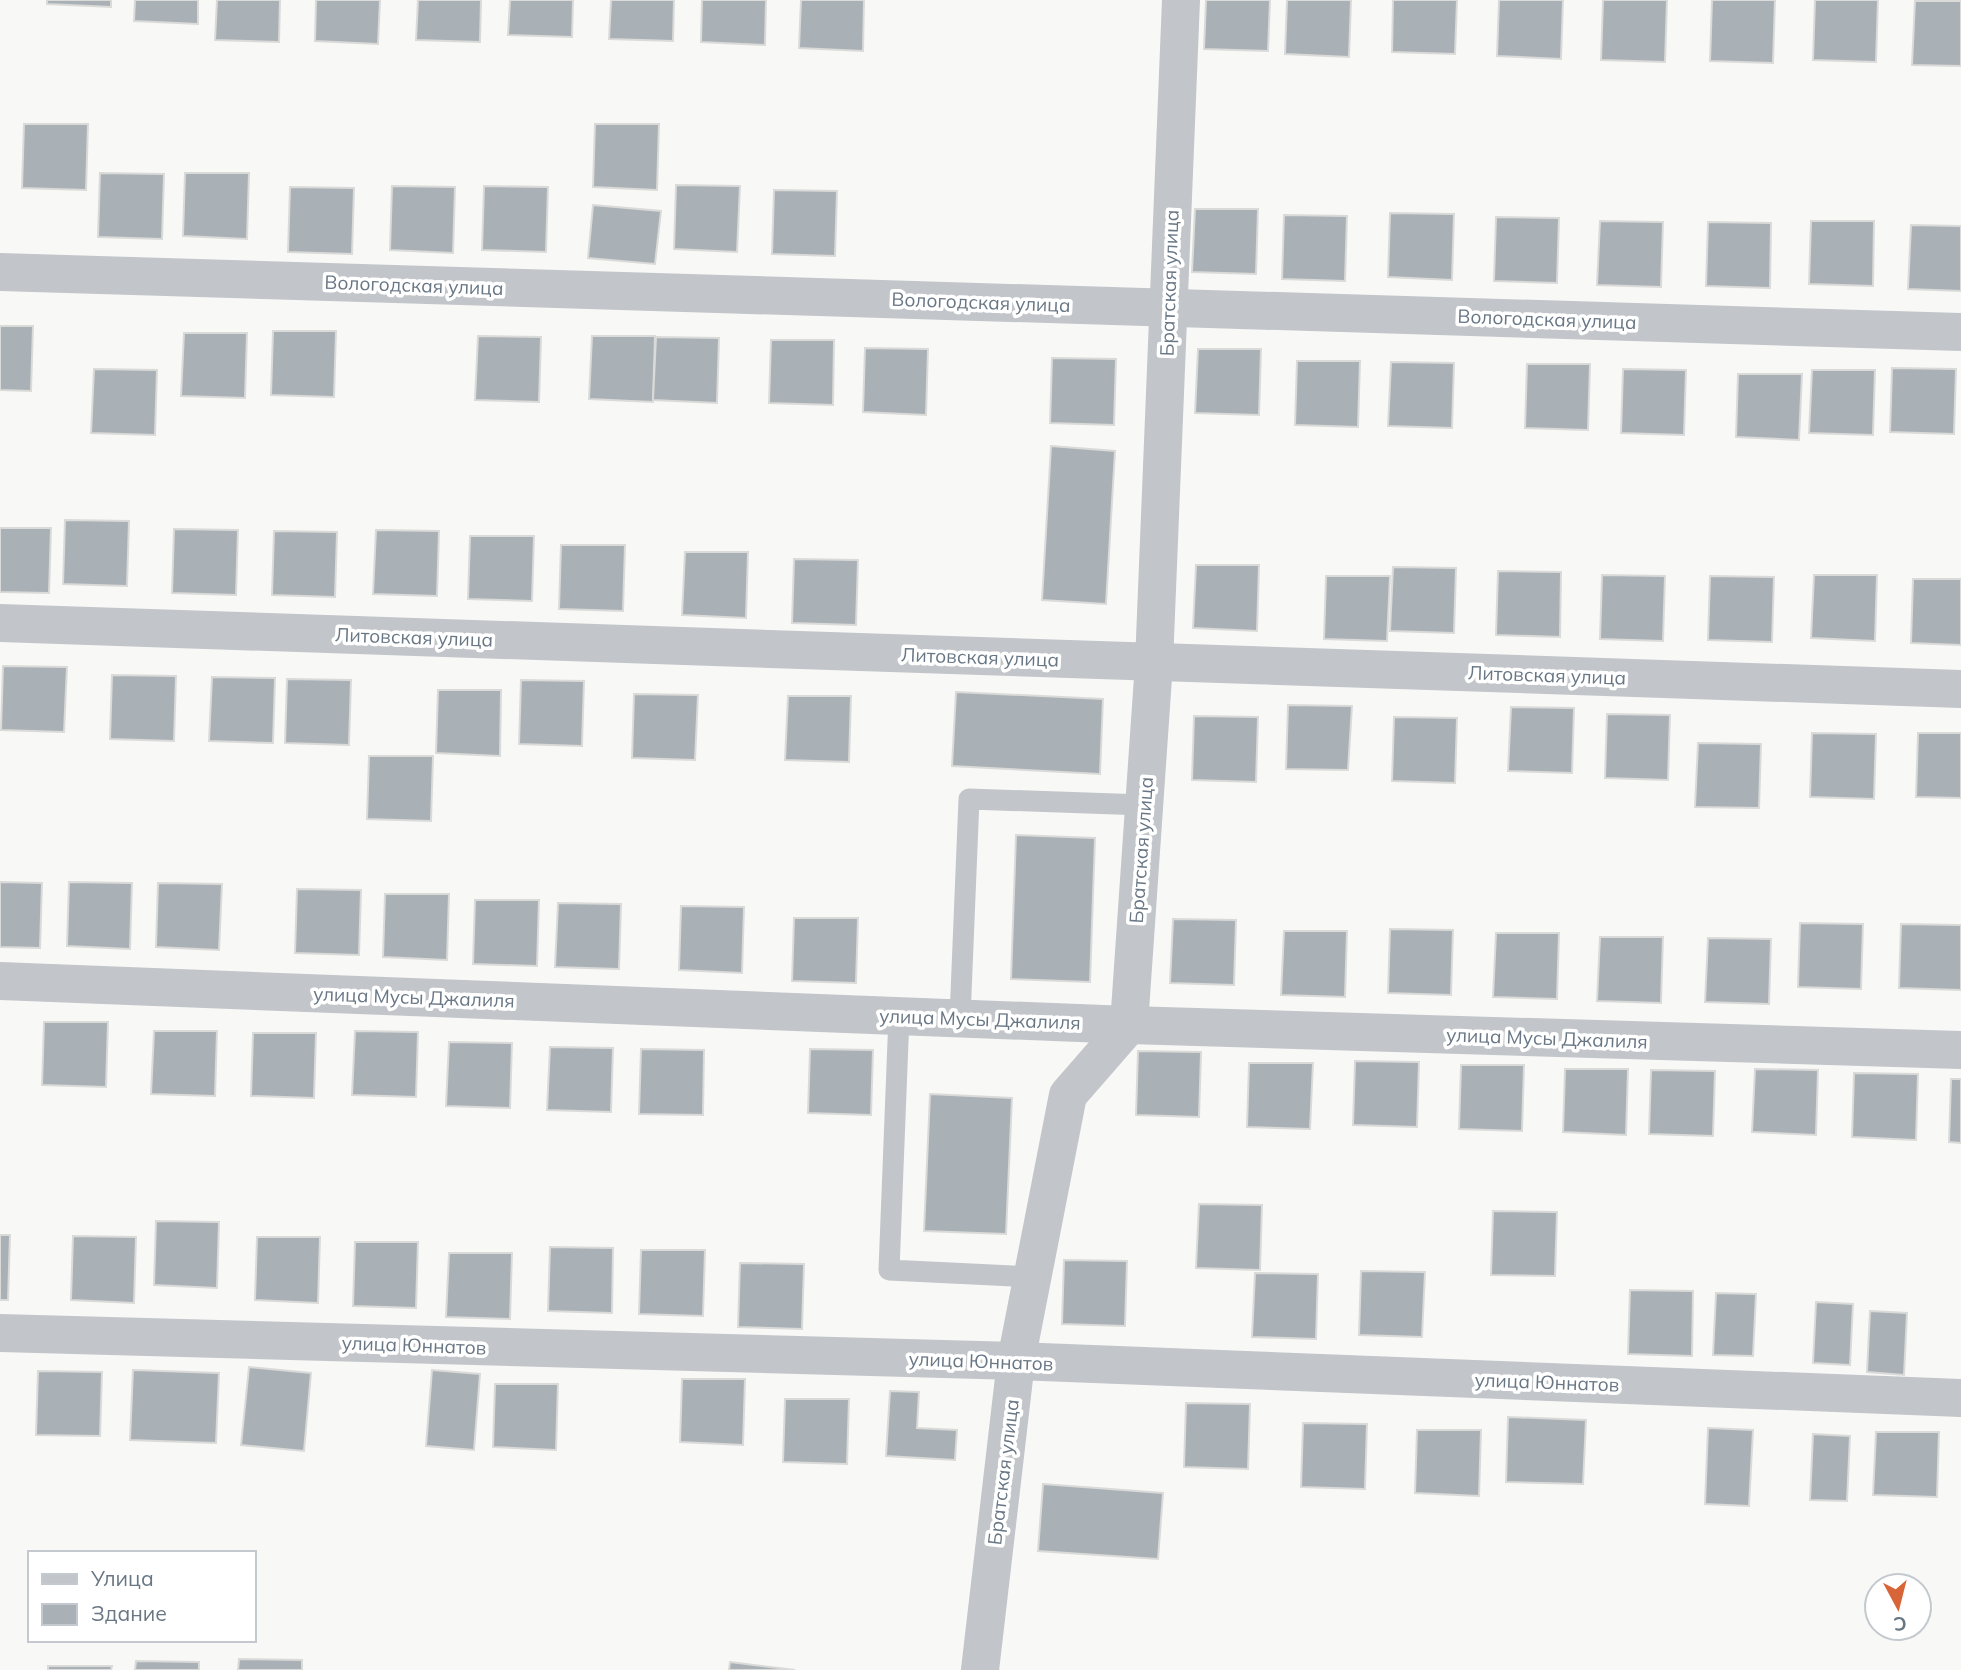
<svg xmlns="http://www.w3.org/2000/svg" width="1961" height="1670" viewBox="0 0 1961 1670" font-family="Mulish,sans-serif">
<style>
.building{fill:#a9b0b6;stroke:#dadad8;stroke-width:2}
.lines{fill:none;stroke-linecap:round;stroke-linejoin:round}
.service{stroke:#c2c5c9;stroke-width:21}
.minor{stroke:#c2c5c9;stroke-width:38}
.labels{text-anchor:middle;stroke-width:7;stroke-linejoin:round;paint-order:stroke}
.street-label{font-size:19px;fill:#697785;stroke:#fff}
</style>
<rect width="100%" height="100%" fill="#f8f8f6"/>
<!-- building -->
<g class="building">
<polygon points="47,0 111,0 111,7 47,4"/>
<polygon points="135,0 198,0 198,24 134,21"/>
<polygon points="217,0 280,0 279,42 215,40"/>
<polygon points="316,0 380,0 378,44 315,41"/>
<polygon points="418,0 481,0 480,42 416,40"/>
<polygon points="510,0 573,0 572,37 508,35"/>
<polygon points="611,0 674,0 673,41 609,39"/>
<polygon points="702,0 766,0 765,45 701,42"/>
<polygon points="801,0 864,0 863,51 799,48"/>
<polygon points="1206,0 1270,0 1268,51 1204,49"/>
<polygon points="1287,0 1351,0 1349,57 1285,54"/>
<polygon points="1393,0 1457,0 1455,54 1392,52"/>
<polygon points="1499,0 1563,0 1561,59 1497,56"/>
<polygon points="1603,0 1667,0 1665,62 1601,60"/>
<polygon points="1712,0 1775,0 1773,63 1710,61"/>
<polygon points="1815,0 1878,0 1876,62 1813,60"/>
<polygon points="1915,1 1961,1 1961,66 1912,65"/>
<polygon points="24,124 88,124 86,190 22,188"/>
<polygon points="595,124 659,124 657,190 593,187"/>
<polygon points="100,173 164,174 162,239 98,237"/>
<polygon points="185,173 249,173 247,239 183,236"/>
<polygon points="676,185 740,186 737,252 674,249"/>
<polygon points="392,186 455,187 453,253 390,250"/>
<polygon points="484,186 548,187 546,252 482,250"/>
<polygon points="290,187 354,188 352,254 288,252"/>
<polygon points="774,190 837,191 835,256 772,254"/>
<polygon points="593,205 661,211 655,264 588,258"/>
<polygon points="1195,209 1258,209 1256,274 1192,272"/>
<polygon points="1390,213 1454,214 1452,280 1388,277"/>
<polygon points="1284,215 1347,216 1345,281 1282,279"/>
<polygon points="1496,217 1559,218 1557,283 1494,281"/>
<polygon points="1600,221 1663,222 1661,287 1597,285"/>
<polygon points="1811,221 1874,221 1873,286 1809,284"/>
<polygon points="1708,222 1771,223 1770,288 1706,286"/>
<polygon points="1911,225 1961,226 1961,291 1908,289"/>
<polygon points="0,326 33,326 31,391 0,390"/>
<polygon points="273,331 336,331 334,397 271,395"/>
<polygon points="184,333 247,333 245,398 181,396"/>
<polygon points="478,336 541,337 539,402 475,400"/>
<polygon points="592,336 655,336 653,402 589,399"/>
<polygon points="656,337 719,338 717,403 653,400"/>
<polygon points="771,340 834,340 833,405 769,403"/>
<polygon points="865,348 928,349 926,415 863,412"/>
<polygon points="1198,349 1261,349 1259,415 1195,413"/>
<polygon points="1052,358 1116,359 1114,425 1050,423"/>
<polygon points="1297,361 1360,361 1358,427 1295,425"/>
<polygon points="1391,362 1454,363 1452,428 1388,426"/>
<polygon points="1527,364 1590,364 1588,430 1525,428"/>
<polygon points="1892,368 1956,369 1954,434 1890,432"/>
<polygon points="94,369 157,370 155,435 91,433"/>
<polygon points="1623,369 1686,370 1684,435 1621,433"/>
<polygon points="1812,370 1875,370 1873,435 1809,433"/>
<polygon points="1738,374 1802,374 1799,440 1736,437"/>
<polygon points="1051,446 1115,451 1106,604 1042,600"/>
<polygon points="65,520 129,521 127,586 63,584"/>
<polygon points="0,528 51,528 49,593 0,592"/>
<polygon points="174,529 238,530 236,595 172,593"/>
<polygon points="376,530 439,531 437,596 373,594"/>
<polygon points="274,531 337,532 335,597 272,595"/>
<polygon points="470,536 534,536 532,601 468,599"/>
<polygon points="561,545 625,545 623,611 559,609"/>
<polygon points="685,552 748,552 746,618 682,615"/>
<polygon points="794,559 858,560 856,625 792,623"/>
<polygon points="1196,565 1259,565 1257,631 1193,628"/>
<polygon points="1393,567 1456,568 1454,633 1390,631"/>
<polygon points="1498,571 1561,572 1560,637 1496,635"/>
<polygon points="1602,575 1665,576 1663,641 1600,639"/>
<polygon points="1814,575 1877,575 1875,641 1811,638"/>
<polygon points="1326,576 1390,576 1387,641 1324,639"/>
<polygon points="1710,576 1774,577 1772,642 1708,640"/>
<polygon points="1913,579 1961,579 1961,645 1911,643"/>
<polygon points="3,666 67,667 64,732 1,730"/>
<polygon points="112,675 176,676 174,741 110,739"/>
<polygon points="212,677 275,678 273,743 209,741"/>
<polygon points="287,679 351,680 349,745 285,743"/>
<polygon points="521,680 584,681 582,746 519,744"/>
<polygon points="438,690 501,690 500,756 436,753"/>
<polygon points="956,692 1103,699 1100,774 952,766"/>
<polygon points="634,694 698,695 695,760 632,758"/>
<polygon points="788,696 851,696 849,762 785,760"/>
<polygon points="1288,705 1352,706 1348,770 1286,769"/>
<polygon points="1511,707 1574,708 1572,773 1508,771"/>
<polygon points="1607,714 1670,715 1668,780 1605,778"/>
<polygon points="1194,716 1258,717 1256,782 1192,780"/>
<polygon points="1394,717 1457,718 1455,783 1392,781"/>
<polygon points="1812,733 1876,734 1874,799 1810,797"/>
<polygon points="1918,733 1961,733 1961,798 1916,797"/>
<polygon points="1698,743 1761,744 1759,808 1695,807"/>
<polygon points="369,756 433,756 431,821 367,819"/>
<polygon points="1016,835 1095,838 1090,982 1011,979"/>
<polygon points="0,882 42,883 40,948 0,947"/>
<polygon points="69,882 132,883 130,949 67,946"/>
<polygon points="158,883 222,884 219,950 156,947"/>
<polygon points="297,889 361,890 359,955 295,953"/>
<polygon points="385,894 449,894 447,960 383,957"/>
<polygon points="475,900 539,900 537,966 473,964"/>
<polygon points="558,903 621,904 619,969 555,967"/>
<polygon points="681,906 744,907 742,973 679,970"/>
<polygon points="794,918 858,918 856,983 792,981"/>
<polygon points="1173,919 1236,920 1234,985 1170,983"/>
<polygon points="1800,923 1863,924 1861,989 1798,987"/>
<polygon points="1901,924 1961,925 1961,990 1899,988"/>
<polygon points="1390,929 1453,930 1451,995 1388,993"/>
<polygon points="1284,931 1347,931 1345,997 1281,995"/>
<polygon points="1496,933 1559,933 1557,999 1493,997"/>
<polygon points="1600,937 1663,937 1661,1003 1597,1001"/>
<polygon points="1708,938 1771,939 1769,1004 1705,1002"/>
<polygon points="44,1022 108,1022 106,1087 42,1085"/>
<polygon points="154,1031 217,1031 215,1096 151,1094"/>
<polygon points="355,1031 418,1032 416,1097 352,1095"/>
<polygon points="253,1033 316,1033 314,1098 251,1096"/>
<polygon points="449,1042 512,1043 510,1108 446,1106"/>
<polygon points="550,1047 613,1048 611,1112 547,1110"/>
<polygon points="641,1049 704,1050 703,1115 639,1114"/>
<polygon points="810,1049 873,1050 871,1115 808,1113"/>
<polygon points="1138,1051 1201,1052 1199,1117 1136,1115"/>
<polygon points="1355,1061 1419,1062 1417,1127 1353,1125"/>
<polygon points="1249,1063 1313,1063 1310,1129 1247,1127"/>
<polygon points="1461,1065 1524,1065 1522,1131 1459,1129"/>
<polygon points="1565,1069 1628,1069 1626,1135 1563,1132"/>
<polygon points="1755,1069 1818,1070 1816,1135 1752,1132"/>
<polygon points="1651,1070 1715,1071 1713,1136 1649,1134"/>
<polygon points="1854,1073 1918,1074 1916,1140 1852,1137"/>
<polygon points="1951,1079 1961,1079 1961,1143 1949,1142"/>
<polygon points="930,1094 1012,1098 1006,1234 924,1231"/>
<polygon points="1199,1204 1262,1205 1260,1270 1196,1268"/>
<polygon points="1493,1211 1557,1212 1555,1276 1491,1275"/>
<polygon points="156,1221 219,1222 217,1288 154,1285"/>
<polygon points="0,1235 10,1235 8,1300 0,1300"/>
<polygon points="73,1236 136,1237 134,1303 71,1300"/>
<polygon points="257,1237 320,1237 318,1303 255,1300"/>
<polygon points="355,1242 418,1242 416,1308 353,1306"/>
<polygon points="550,1247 613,1248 612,1313 548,1311"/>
<polygon points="641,1250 705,1250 703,1316 639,1314"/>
<polygon points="449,1253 512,1253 510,1319 446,1317"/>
<polygon points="1064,1260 1127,1261 1125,1326 1062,1324"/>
<polygon points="740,1263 804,1264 802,1329 738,1327"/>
<polygon points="1361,1271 1425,1272 1422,1337 1359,1335"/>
<polygon points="1255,1273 1318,1274 1316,1339 1252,1337"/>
<polygon points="1630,1290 1693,1291 1692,1356 1628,1354"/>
<polygon points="1716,1293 1756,1294 1753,1356 1713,1355"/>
<polygon points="1816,1302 1853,1304 1850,1365 1813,1363"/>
<polygon points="1870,1311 1907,1313 1904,1375 1867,1372"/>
<polygon points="249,1367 311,1373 304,1451 241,1445"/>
<polygon points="133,1370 219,1373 216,1443 130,1440"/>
<polygon points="432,1370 480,1374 474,1450 426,1446"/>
<polygon points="38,1371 102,1372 100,1436 36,1435"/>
<polygon points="682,1379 745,1379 743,1445 680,1442"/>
<polygon points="495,1384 558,1384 556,1450 493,1447"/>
<polygon points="890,1391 919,1392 917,1428 957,1430 955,1460 886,1456"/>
<polygon points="785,1399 849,1399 847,1464 783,1462"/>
<polygon points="1186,1403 1250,1404 1248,1469 1184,1467"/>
<polygon points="1508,1417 1586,1420 1583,1484 1506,1482"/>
<polygon points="1303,1423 1367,1424 1365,1489 1301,1487"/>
<polygon points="1708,1428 1753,1430 1749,1506 1705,1504"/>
<polygon points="1417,1430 1481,1430 1479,1496 1415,1493"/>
<polygon points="1876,1432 1939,1432 1937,1497 1873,1495"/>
<polygon points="1813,1434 1850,1436 1847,1501 1810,1500"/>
<polygon points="1043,1484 1163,1493 1158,1559 1038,1551"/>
<polygon points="239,1659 302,1660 302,1670 238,1670"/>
<polygon points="136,1661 199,1662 199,1670 135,1670"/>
<polygon points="730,1662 795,1670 729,1670"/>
<polygon points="48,1666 112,1666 111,1670 48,1670"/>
</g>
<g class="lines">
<!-- service -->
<g class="service">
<polyline points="899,1016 889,1270 1032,1277"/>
<polyline points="960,1018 969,799 1144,805"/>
</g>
<!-- minor -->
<g class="minor">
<polyline points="0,272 1961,332"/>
<polyline points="0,623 1961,689"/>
<polyline points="0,981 1129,1025 1961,1050"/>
<polyline points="0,1333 1016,1361 1961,1398"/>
<polyline points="980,1670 1016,1361 1068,1095 1129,1025 1154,663 1181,0"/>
</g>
</g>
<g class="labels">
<!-- street labels -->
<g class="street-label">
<text transform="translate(1169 283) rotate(-88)" y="7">Братская улица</text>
<text transform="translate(414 285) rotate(2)" y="7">Вологодская улица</text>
<text transform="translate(981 302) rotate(2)" y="7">Вологодская улица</text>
<text transform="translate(1547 319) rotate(2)" y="7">Вологодская улица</text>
<text transform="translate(414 637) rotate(2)" y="7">Литовская улица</text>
<text transform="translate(980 657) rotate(2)" y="7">Литовская улица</text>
<text transform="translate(1547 675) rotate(2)" y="7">Литовская улица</text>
<text transform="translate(1141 850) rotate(-86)" y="7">Братская улица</text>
<text transform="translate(414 997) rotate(2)" y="7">улица Мусы Джалиля</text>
<text transform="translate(980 1019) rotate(2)" y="7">улица Мусы Джалиля</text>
<text transform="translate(1547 1038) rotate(2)" y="7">улица Мусы Джалиля</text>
<text transform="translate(414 1345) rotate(2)" y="7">улица Юннатов</text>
<text transform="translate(981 1361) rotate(2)" y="7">улица Юннатов</text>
<text transform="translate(1547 1382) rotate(2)" y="7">улица Юннатов</text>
<text transform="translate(1003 1472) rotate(-83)" y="7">Братская улица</text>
</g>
</g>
<!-- legend -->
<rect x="28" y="1551" width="228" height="91" fill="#ffffff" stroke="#c3c9ce" stroke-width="2"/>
<rect x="42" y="1574" width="35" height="10" fill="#c2c5c9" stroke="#c3c9ce" stroke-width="2"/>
<text x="91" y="1586" font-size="21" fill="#697785">Улица</text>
<rect x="42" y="1604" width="35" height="21" fill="#a9b0b6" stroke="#c3c9ce" stroke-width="2"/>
<text x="91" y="1621" font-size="21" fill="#697785">Здание</text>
<!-- north arrow -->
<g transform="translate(1898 1607) rotate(173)"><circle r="33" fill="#ffffff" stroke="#c3c9ce" stroke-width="2"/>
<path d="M0-5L12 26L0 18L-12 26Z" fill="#d86537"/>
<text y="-10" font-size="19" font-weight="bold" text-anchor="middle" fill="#697785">С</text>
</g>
</svg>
